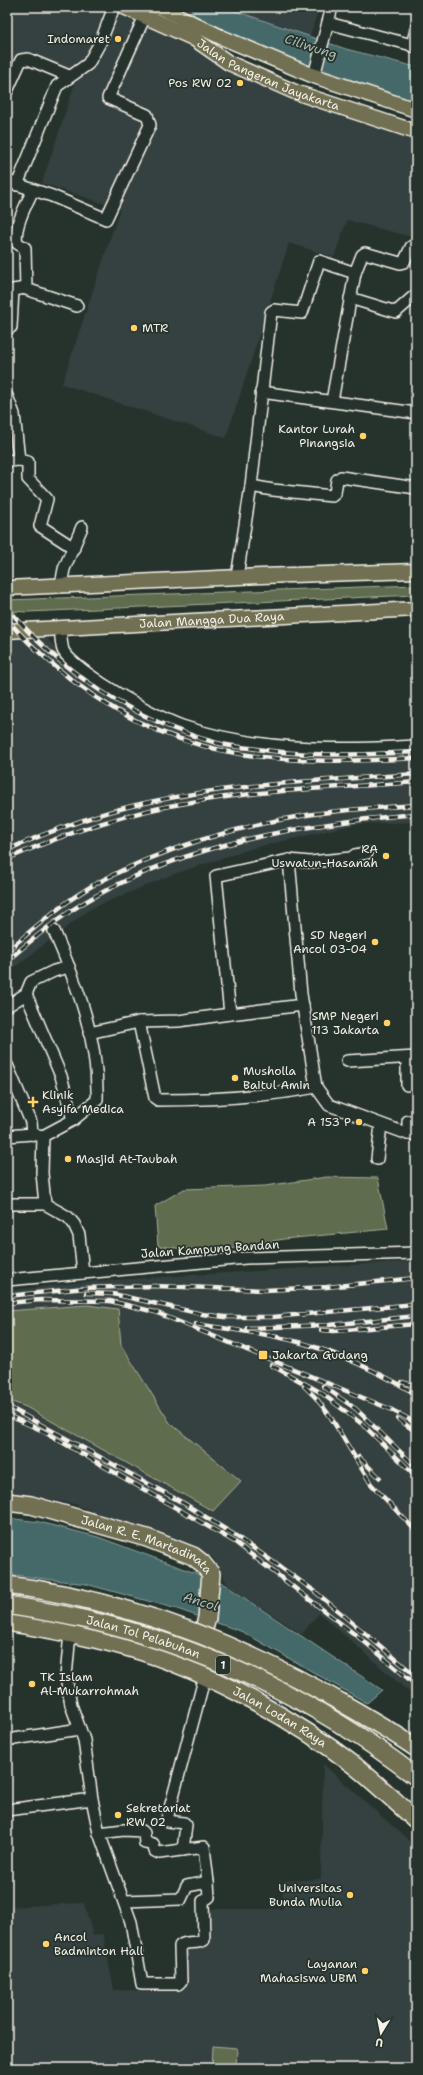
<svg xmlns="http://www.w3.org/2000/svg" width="423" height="2075" viewBox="0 0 423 2075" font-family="'Shantell Sans',sans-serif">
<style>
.built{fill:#354141}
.green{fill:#5e6c4d;stroke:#a9ae9a}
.water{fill:#446969;stroke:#8a9f9c}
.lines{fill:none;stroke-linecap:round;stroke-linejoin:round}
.minor-casing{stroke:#f4f1e8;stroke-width:14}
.major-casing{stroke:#f4f1e8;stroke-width:17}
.highway-casing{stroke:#f4f1e8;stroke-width:20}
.minor{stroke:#26332d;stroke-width:11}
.major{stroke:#716f52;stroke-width:14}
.highway{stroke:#716f52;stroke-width:17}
.rail-casing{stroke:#f4f1e8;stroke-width:4.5}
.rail{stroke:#26332d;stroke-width:3;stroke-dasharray:9;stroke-linecap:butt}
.highway-bridge-casing{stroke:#f4f1e8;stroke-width:20;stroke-linecap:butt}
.highway-bridge{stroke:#716f52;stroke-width:17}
.poi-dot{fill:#ffd166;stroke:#26332d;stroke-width:1.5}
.labels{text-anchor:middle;stroke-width:3.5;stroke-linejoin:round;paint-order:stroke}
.shield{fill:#26332d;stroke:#b6b8b0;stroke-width:1}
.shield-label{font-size:11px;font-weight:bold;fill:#f4f1e8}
.poi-label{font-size:12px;fill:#f4f1e8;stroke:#26332d;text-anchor:end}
.street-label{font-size:12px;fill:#f4f1e8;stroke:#26332d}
.water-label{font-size:13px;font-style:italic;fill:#aebbb5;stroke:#26332d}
</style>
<rect width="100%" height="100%" fill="#26332d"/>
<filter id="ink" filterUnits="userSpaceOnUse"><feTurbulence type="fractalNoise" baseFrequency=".025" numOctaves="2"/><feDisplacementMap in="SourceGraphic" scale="8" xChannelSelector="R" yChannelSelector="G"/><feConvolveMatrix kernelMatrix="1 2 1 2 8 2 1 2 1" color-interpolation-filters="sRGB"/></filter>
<g filter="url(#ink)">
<!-- built -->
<g class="built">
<polygon points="7,7 124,7 229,63 416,132 416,238 347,220 334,257 289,243 226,438 62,384 120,209 42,183 76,80 7,57"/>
<polygon points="174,7 319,7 302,62 219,28"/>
<polygon points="7,634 43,634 63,656 165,721 294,751 416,744 416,822 356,824 253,848 171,875 90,909 7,973"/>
<polygon points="416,1261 416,1698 319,1613 302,1634 229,1587 213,1558 74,1504 7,1491 7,1291 82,1282"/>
<polygon points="323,1764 416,1847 416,2068 7,2068 7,1907 84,1903 93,1936 103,1934 114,1990 181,1991 180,1950 206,1948 204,1909 283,1909 283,1881 321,1879"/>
</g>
<!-- green -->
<g class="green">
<polygon points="416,585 416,595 27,612 11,611 7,607 7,600"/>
<polygon points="327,1177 378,1178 388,1229 284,1239 214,1252 158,1246 155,1206 184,1189 265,1186"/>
<polygon points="87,1305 118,1309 121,1345 170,1423 241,1481 213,1511 26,1407 7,1400 7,1311"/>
<polygon points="213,2046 237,2048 236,2068 212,2068"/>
</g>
<!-- water -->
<g class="water">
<path d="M191 7H224L346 49 416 67V100L408 99 224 36C208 29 195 25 191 7Z"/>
<polygon points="7,1518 39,1522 98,1537 222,1583 382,1690 367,1703 243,1632 177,1609 86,1584 7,1574"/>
</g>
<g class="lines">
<!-- minor casing -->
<g class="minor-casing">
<g id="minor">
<polyline points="328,23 416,46"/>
<polyline points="412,46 416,29"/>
<polyline points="314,76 332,7"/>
<polyline points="7,91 21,60 28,59 69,76"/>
<polyline points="7,181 52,196 106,219 150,125 147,115 108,98 145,16"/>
<polyline points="17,185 57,86 88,64 101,41 114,7"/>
<path d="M33 190C27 203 13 228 17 243L25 248 26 289 77 306"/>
<polyline points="350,298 396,312 413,297 416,297"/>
<polyline points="7,329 11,327 13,290 26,288"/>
<polyline points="261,392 416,413"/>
<polyline points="7,396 14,414 19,460 28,462 28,479 47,499 40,526 74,548"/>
<polyline points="332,401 355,273"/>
<polyline points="7,461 19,460"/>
<polyline points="251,486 273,490 332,496 335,493 337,480 341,477 416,488"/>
<polyline points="237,577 251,486 271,312 274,310 302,313 319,261 355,273 362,255 365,253 400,263 404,262 411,247 416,244"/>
<polyline points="61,585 64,569 82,527"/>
<path d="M60 629C61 635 61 644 63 650 68 662 105 686 117 693 138 705 159 718 182 726 257 751 338 751 416 746"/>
<polyline points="289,860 301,994 316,1087 329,1105 408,1134 416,1134"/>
<polyline points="26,994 61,1076 73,1120"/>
<polyline points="303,1005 230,1014 216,876 289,860 310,862 351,858 355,855 367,853"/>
<polyline points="7,1006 26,994 31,982 54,971 69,967"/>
<path d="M139 1022 155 1098 158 1100C211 1100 264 1097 316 1087"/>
<polyline points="89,1033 139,1022 178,1021 230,1014"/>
<polyline points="347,1061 416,1057"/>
<path d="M7 1065 31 1122 32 1134 43 1136 73 1120 97 1100C99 1041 77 984 54 931"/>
<polyline points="407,1085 407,1058"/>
<polyline points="408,1121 408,1134"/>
<polyline points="7,1136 32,1134"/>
<polyline points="43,1136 42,1173 45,1204"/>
<polyline points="377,1159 381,1125"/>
<polyline points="7,1204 45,1204 68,1217 74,1224 79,1235 83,1273"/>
<polyline points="7,1280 246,1258 416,1253"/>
<path d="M70 1633 66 1677 71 1705 84 1740 92 1799 99 1833 131 1922 142 1984H178L181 1981 180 1946C186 1940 197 1945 204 1940L203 1901 209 1897 208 1882"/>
<polyline points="7,1740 80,1729"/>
<polyline points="7,1810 92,1799"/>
<polyline points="99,1833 124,1830 142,1831 144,1833 145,1843 153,1844 155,1851 159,1853 204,1847 208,1882 187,1886 181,1899 124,1901"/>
<polyline points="183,1850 186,1825 184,1823 167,1821 167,1819 205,1676"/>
</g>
</g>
<!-- major casing -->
<g class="major-casing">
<g id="major">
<path id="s1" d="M124 7 193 38 229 63 295 92 416 132"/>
<polyline points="159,7 221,37 314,76 416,110"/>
<polyline points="7,588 261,576 416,571"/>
<path id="s2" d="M7 631 416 609"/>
</g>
</g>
<!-- highway casing -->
<g class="highway-casing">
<g id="highway">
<path id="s3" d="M7 1502 31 1505 147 1538 193 1556 202 1563 211 1574 207 1618 193 1668"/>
<path id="s4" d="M7 1622C53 1630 98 1638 143 1652 212 1674 297 1721 355 1766 376 1783 396 1802 416 1820"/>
</g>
</g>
<!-- minor -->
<use href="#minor" class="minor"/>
<!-- major -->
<use href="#major" class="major"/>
<!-- highway -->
<use href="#highway" class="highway"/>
<!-- rail casing -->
<g class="rail-casing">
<g id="rail">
<path d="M7 607C59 672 136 721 217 743 227 746 239 747 250 748 305 757 360 755 416 752"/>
<path d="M7 619C22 638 39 652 57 668 167 762 278 766 416 758"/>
<path d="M7 850C50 831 98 813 145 803 234 783 325 781 416 774"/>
<path d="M7 859C66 833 128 812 192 802 266 789 342 788 416 782"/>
<path d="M7 951C37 926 65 900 99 882 161 849 238 826 307 815 343 809 380 808 416 805"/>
<path d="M7 961C34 938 61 915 92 898 191 842 305 824 416 814"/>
<polyline points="86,1293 113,1294 202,1314 225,1317 273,1317 416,1304"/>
<polyline points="7,1296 85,1288 154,1286 265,1290 327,1287 416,1278"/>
<polyline points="7,1303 40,1300 110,1301 155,1312 390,1409 416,1423"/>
<path d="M196 1324C221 1328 246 1331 272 1336 322 1345 372 1368 416 1394"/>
<polyline points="247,1328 329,1325 416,1316"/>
<polyline points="321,1330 334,1331 416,1324"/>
<polyline points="271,1365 320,1392 362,1424 416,1476"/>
<polyline points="402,1382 416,1386"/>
<polyline points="304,1386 316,1398 330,1416 371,1484 416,1531"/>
<polyline points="323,1386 356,1409 416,1467"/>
<polyline points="7,1406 185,1504 236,1536 313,1590 416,1676"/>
<polyline points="7,1415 41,1430 235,1542 366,1643 416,1685"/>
<polyline points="398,1419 416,1432"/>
<polyline points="359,1457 380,1478"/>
</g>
</g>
<!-- rail -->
<use href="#rail" class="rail"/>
<!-- highway-bridge casing -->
<g class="highway-bridge-casing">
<g id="highway-bridge">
<path d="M7 1585C127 1600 240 1644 344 1704 368 1718 393 1732 416 1748"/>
<path id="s5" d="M7 1605C31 1609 55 1613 79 1618 200 1645 318 1700 416 1777"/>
</g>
</g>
<!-- highway-bridge -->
<use href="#highway-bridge" class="highway-bridge"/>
</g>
</g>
<!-- markers -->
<g class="poi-dot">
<circle cx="118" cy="39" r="4"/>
<circle cx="240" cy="83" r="4"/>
<circle cx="134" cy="328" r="4"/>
<circle cx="363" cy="436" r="4"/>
<circle cx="386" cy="856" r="4"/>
<circle cx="375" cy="942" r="4"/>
<circle cx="387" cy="1023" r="4"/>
<circle cx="235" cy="1078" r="4"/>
<path d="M31 1096h4v4h4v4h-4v4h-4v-4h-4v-4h4z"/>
<circle cx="359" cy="1122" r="4"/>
<circle cx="68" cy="1159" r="4"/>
<rect x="258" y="1350" width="10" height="10" rx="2"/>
<circle cx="32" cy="1684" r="4"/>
<circle cx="118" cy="1815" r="4"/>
<circle cx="350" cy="1895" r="4"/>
<circle cx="46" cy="1944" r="4"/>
<circle cx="365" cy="1971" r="4"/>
</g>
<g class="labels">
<!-- shield labels -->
<rect class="shield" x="216" y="1656" width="14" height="18" rx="3"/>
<g class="shield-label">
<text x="223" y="1669">1</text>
</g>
<!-- poi labels -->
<g class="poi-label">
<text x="110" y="43">Indomaret</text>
<text x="232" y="87">Pos RW 02</text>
<text x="142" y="332" text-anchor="start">MTR</text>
<text x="355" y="433">Kantor Lurah<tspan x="355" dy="14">Pinangsia</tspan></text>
<text x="378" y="853">RA<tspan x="378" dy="14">Uswatun-Hasanah</tspan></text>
<text x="367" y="939">SD Negeri<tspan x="367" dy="14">Ancol 03-04</tspan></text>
<text x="379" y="1020">SMP Negeri<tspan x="379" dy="14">113 Jakarta</tspan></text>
<text x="243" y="1075" text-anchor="start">Musholla<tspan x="243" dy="14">Baitul Amin</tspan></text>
<text x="42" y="1099" text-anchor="start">Klinik<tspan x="42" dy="14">Asyifa Medica</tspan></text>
<text x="351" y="1126">A 153 P</text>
<text x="76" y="1163" text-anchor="start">Masjid At-Taubah</text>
<text x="272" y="1359" text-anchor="start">Jakarta Gudang</text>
<text x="40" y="1681" text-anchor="start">TK Islam<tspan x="40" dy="14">Al-Mukarrohmah</tspan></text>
<text x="126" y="1812" text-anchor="start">Sekretariat<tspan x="126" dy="14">RW 02</tspan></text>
<text x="342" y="1892">Universitas<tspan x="342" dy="14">Bunda Mulia</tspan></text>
<text x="54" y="1941" text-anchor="start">Ancol<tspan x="54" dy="14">Badminton Hall</tspan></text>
<text x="357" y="1968">Layanan<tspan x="357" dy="14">Mahasiswa UBM</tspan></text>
</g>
<!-- street labels -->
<g class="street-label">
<text dy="4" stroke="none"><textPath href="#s1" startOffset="160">Jalan Pangeran Jayakarta</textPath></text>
<text dy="4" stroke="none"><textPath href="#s2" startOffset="205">Jalan Mangga Dua Raya</textPath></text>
<text transform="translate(210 1249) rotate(-4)" y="4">Jalan Kampung Bandan</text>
<text dy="4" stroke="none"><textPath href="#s3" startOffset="147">Jalan R. E. Martadinata</textPath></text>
<text dy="4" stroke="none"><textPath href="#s5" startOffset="140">Jalan Tol Pelabuhan</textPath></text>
<text dy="4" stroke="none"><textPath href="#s4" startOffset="291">Jalan Lodan Raya</textPath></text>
</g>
<!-- water labels -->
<g class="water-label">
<text transform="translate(311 46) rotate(18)" y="5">Ciliwung</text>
<text transform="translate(201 1601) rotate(17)" y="5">Ancol</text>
</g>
</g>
<!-- margin -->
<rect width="423" height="2075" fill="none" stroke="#26332d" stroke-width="24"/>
<rect x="12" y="12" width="399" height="2051" fill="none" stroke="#f4f1e8" stroke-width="1.5" filter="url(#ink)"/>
<!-- north arrow -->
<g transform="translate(381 2033) rotate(190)" stroke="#26332d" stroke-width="3" paint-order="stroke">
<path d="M0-3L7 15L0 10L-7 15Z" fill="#f4f1e8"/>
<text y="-6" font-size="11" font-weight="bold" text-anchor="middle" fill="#f4f1e8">U</text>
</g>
</svg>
